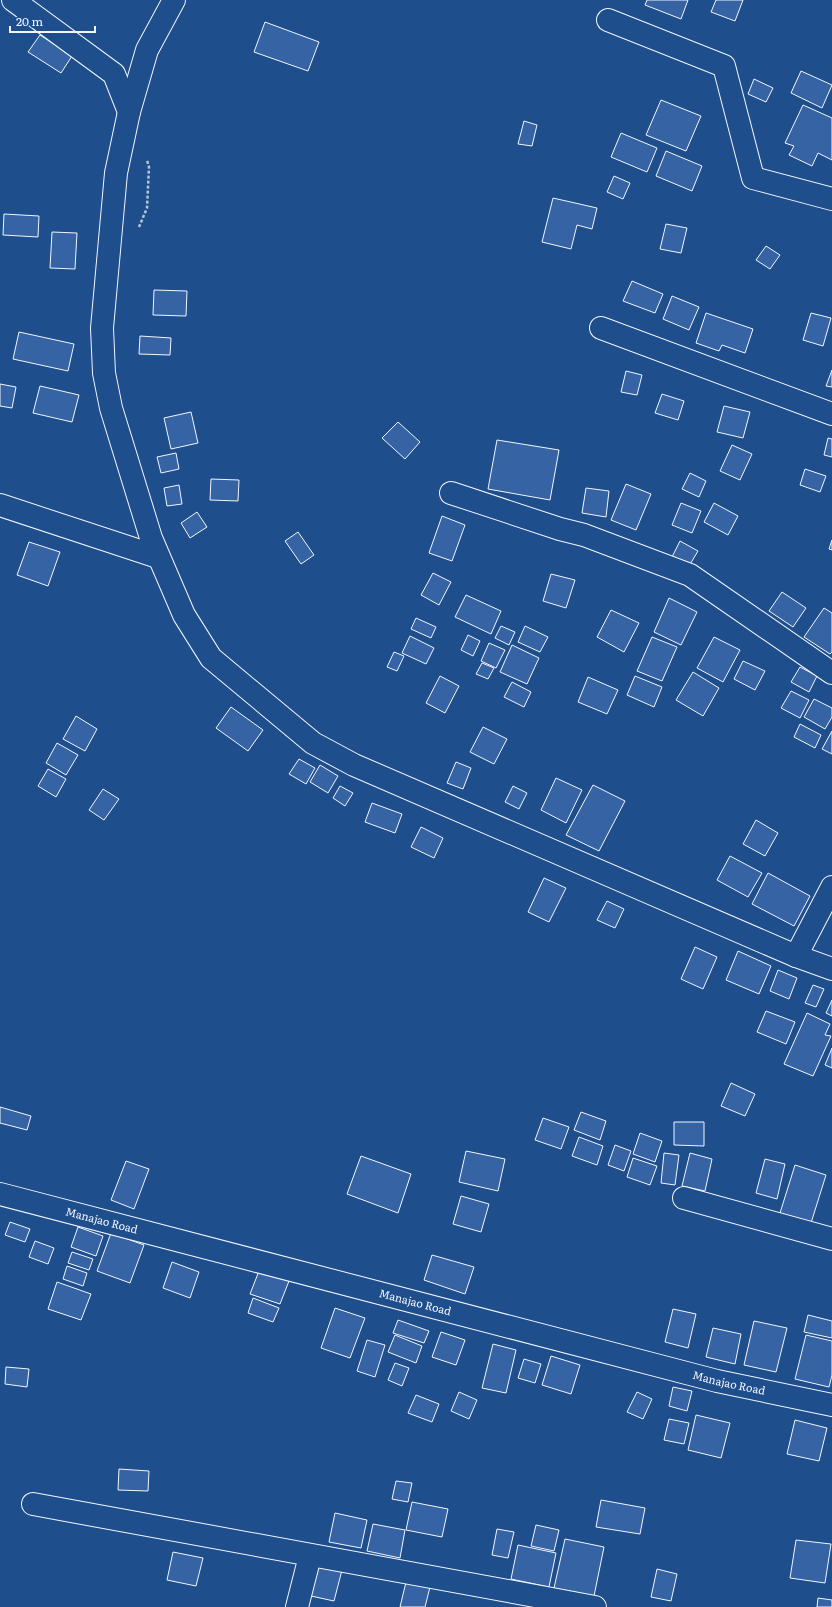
<svg xmlns="http://www.w3.org/2000/svg" width="832" height="1607" viewBox="0 0 832 1607" font-family="Literata,serif">
<style>
.building{fill:#3563a3;stroke:#f2f6ff}
.lines{fill:none;stroke-linecap:round;stroke-linejoin:round}
.minor-casing{stroke:#f2f6ff;stroke-width:24}
.path{stroke:#b3c4dc;stroke-width:2.5;stroke-dasharray:3 2;stroke-linecap:butt}
.minor{stroke:#1f4e8c;stroke-width:22}
.labels{text-anchor:middle;stroke-width:3;stroke-linejoin:round;paint-order:stroke}
.street-label{font-size:11px;fill:#f2f6ff;stroke:#1f4e8c}
</style>
<rect width="100%" height="100%" fill="#1f4e8c"/>
<!-- building -->
<g class="building">
<polygon points="647,0 688,0 681,19 645,5"/>
<polygon points="716,0 743,0 735,21 711,12"/>
<polygon points="265,22 319,42 308,71 254,52"/>
<polygon points="40,35 72,56 61,73 28,52"/>
<polygon points="801,71 832,85 822,108 791,93"/>
<polygon points="754,79 773,88 766,102 748,94"/>
<polygon points="661,100 701,116 686,151 646,135"/>
<polygon points="803,105 832,118 832,160 818,153 812,166 789,155 794,146 785,143"/>
<polygon points="524,121 537,125 532,146 518,144"/>
<polygon points="621,133 657,148 647,172 611,157"/>
<polygon points="666,151 702,166 692,191 656,176"/>
<polygon points="614,176 630,183 623,199 607,192"/>
<polygon points="553,198 597,208 592,229 577,225 571,249 542,242"/>
<polygon points="4,214 39,216 38,237 3,235"/>
<polygon points="666,224 687,228 681,253 660,249"/>
<polygon points="52,232 77,233 75,269 50,268"/>
<polygon points="766,246 780,255 770,269 756,260"/>
<polygon points="632,281 663,294 655,313 623,301"/>
<polygon points="154,290 187,291 186,316 153,315"/>
<polygon points="672,296 699,307 689,330 663,319"/>
<polygon points="706,313 753,329 745,353 722,345 719,351 696,343"/>
<polygon points="811,313 831,318 823,346 803,340"/>
<polygon points="19,332 74,344 68,371 13,359"/>
<polygon points="140,336 171,338 170,355 139,354"/>
<polygon points="832,370 832,387 826,386"/>
<polygon points="626,371 642,375 637,395 621,392"/>
<polygon points="0,384 16,387 12,408 0,406"/>
<polygon points="40,386 79,395 72,422 33,413"/>
<polygon points="662,394 684,401 678,420 655,413"/>
<polygon points="724,406 750,412 743,438 717,432"/>
<polygon points="191,412 198,443 171,449 164,418"/>
<polygon points="398,422 420,442 405,459 382,438"/>
<polygon points="828,438 832,439 832,457 824,455"/>
<polygon points="497,440 559,450 550,500 488,489"/>
<polygon points="732,445 752,454 740,480 720,471"/>
<polygon points="176,453 179,469 161,473 157,457"/>
<polygon points="805,469 826,476 820,492 800,485"/>
<polygon points="690,473 706,481 699,497 682,489"/>
<polygon points="211,479 239,480 238,501 210,500"/>
<polygon points="626,484 651,494 636,530 611,520"/>
<polygon points="179,485 182,504 167,506 164,488"/>
<polygon points="586,488 609,491 606,517 582,513"/>
<polygon points="681,503 701,511 692,533 672,525"/>
<polygon points="714,503 738,516 728,535 704,522"/>
<polygon points="197,512 207,527 190,538 181,523"/>
<polygon points="442,516 465,525 452,561 429,553"/>
<polygon points="298,532 314,555 301,564 285,541"/>
<polygon points="832,540 832,550 829,549"/>
<polygon points="680,541 698,551 689,566 672,557"/>
<polygon points="29,542 60,552 48,586 17,575"/>
<polygon points="433,573 451,582 439,605 421,595"/>
<polygon points="551,574 575,580 566,608 543,601"/>
<polygon points="782,592 806,608 793,627 769,611"/>
<polygon points="466,595 501,611 491,634 455,617"/>
<polygon points="669,598 697,612 681,645 654,632"/>
<polygon points="824,608 832,613 832,652 830,654 804,637"/>
<polygon points="611,610 639,623 624,652 597,637"/>
<polygon points="416,618 436,627 431,638 411,629"/>
<polygon points="501,626 515,632 509,645 495,638"/>
<polygon points="525,626 548,637 540,652 518,642"/>
<polygon points="468,635 480,641 473,656 461,650"/>
<polygon points="410,636 434,648 426,664 402,653"/>
<polygon points="652,637 677,647 662,681 637,671"/>
<polygon points="714,637 740,650 723,682 697,668"/>
<polygon points="489,643 505,650 496,668 481,661"/>
<polygon points="512,645 539,658 527,684 500,672"/>
<polygon points="394,652 404,656 397,671 387,667"/>
<polygon points="743,661 765,671 755,690 734,679"/>
<polygon points="482,663 494,668 488,679 476,674"/>
<polygon points="800,667 817,676 809,692 791,682"/>
<polygon points="693,672 719,688 703,716 676,700"/>
<polygon points="440,676 459,686 445,713 426,703"/>
<polygon points="635,676 662,687 654,707 627,695"/>
<polygon points="588,677 618,690 607,714 578,702"/>
<polygon points="512,682 531,692 524,707 504,697"/>
<polygon points="791,691 809,700 800,718 781,708"/>
<polygon points="814,699 832,708 832,717 825,729 804,717"/>
<polygon points="231,707 263,730 248,751 216,728"/>
<polygon points="76,716 97,729 85,751 63,739"/>
<polygon points="800,724 821,735 815,748 794,737"/>
<polygon points="483,727 507,739 494,764 470,752"/>
<polygon points="832,731 832,754 822,749"/>
<polygon points="57,743 78,755 66,775 46,763"/>
<polygon points="299,759 315,768 306,784 289,774"/>
<polygon points="456,762 471,768 463,789 447,783"/>
<polygon points="320,765 338,776 328,793 310,782"/>
<polygon points="48,769 66,779 56,797 38,786"/>
<polygon points="556,778 582,790 566,823 541,810"/>
<polygon points="593,785 625,801 599,851 566,835"/>
<polygon points="340,786 353,793 345,806 333,798"/>
<polygon points="513,786 527,793 519,809 505,802"/>
<polygon points="103,789 119,799 104,820 89,810"/>
<polygon points="372,803 402,814 395,833 365,822"/>
<polygon points="756,820 778,833 765,856 743,844"/>
<polygon points="421,827 443,838 434,858 411,847"/>
<polygon points="730,856 762,873 748,897 717,880"/>
<polygon points="768,873 810,896 794,926 752,904"/>
<polygon points="544,878 566,888 549,922 528,912"/>
<polygon points="607,901 624,909 615,928 597,920"/>
<polygon points="695,947 717,957 703,989 681,979"/>
<polygon points="738,951 771,966 759,994 726,980"/>
<polygon points="778,970 797,978 789,999 770,991"/>
<polygon points="813,985 824,989 816,1007 805,1003"/>
<polygon points="832,1000 832,1016 826,1013"/>
<polygon points="766,1011 795,1022 786,1044 757,1032"/>
<polygon points="807,1013 830,1024 825,1035 831,1036 813,1076 784,1064"/>
<polygon points="832,1048 832,1068 825,1065"/>
<polygon points="731,1083 755,1094 745,1116 721,1106"/>
<polygon points="0,1107 31,1116 27,1130 0,1123"/>
<polygon points="581,1112 606,1121 600,1140 574,1130"/>
<polygon points="543,1118 569,1127 561,1149 535,1140"/>
<polygon points="674,1122 704,1122 704,1146 674,1145"/>
<polygon points="640,1133 662,1141 655,1162 633,1154"/>
<polygon points="579,1137 603,1146 597,1165 572,1156"/>
<polygon points="615,1145 631,1151 624,1171 608,1165"/>
<polygon points="466,1151 505,1159 498,1191 459,1182"/>
<polygon points="664,1153 679,1155 675,1185 661,1183"/>
<polygon points="690,1153 712,1159 705,1191 682,1186"/>
<polygon points="361,1156 411,1174 398,1213 347,1194"/>
<polygon points="633,1158 657,1166 650,1185 627,1177"/>
<polygon points="765,1159 785,1164 777,1199 756,1193"/>
<polygon points="126,1161 149,1169 134,1209 111,1200"/>
<polygon points="795,1165 826,1175 811,1223 780,1213"/>
<polygon points="461,1196 489,1204 481,1232 453,1224"/>
<polygon points="10,1222 30,1229 25,1242 5,1235"/>
<polygon points="78,1227 103,1236 96,1256 71,1247"/>
<polygon points="111,1233 144,1245 130,1283 97,1271"/>
<polygon points="35,1241 54,1248 48,1264 29,1257"/>
<polygon points="72,1252 93,1259 89,1270 68,1263"/>
<polygon points="432,1255 474,1267 465,1294 424,1280"/>
<polygon points="172,1262 199,1272 190,1298 163,1288"/>
<polygon points="67,1266 87,1273 83,1286 63,1279"/>
<polygon points="259,1271 289,1281 280,1304 250,1294"/>
<polygon points="57,1282 91,1294 81,1320 48,1309"/>
<polygon points="253,1298 279,1308 273,1322 248,1313"/>
<polygon points="335,1308 365,1318 350,1358 321,1348"/>
<polygon points="673,1309 696,1314 688,1348 665,1342"/>
<polygon points="808,1315 832,1321 832,1338 804,1332"/>
<polygon points="398,1320 429,1331 424,1343 393,1333"/>
<polygon points="754,1321 787,1328 776,1372 744,1365"/>
<polygon points="713,1328 741,1334 735,1364 706,1357"/>
<polygon points="441,1332 465,1340 456,1365 432,1357"/>
<polygon points="395,1335 422,1346 416,1363 388,1352"/>
<polygon points="806,1335 832,1341 832,1375 829,1387 795,1379"/>
<polygon points="367,1340 385,1345 375,1377 357,1371"/>
<polygon points="493,1344 516,1350 506,1393 482,1388"/>
<polygon points="551,1356 580,1365 571,1394 542,1385"/>
<polygon points="524,1359 541,1364 535,1383 518,1378"/>
<polygon points="395,1363 409,1368 402,1386 388,1380"/>
<polygon points="6,1367 29,1369 27,1387 5,1384"/>
<polygon points="673,1387 692,1391 687,1411 669,1406"/>
<polygon points="459,1392 477,1400 469,1419 451,1411"/>
<polygon points="637,1392 652,1399 643,1419 627,1412"/>
<polygon points="416,1395 439,1404 432,1422 408,1413"/>
<polygon points="696,1415 730,1423 721,1458 688,1450"/>
<polygon points="669,1419 689,1423 684,1444 664,1440"/>
<polygon points="795,1420 827,1428 819,1461 787,1454"/>
<polygon points="119,1469 149,1471 148,1491 118,1490"/>
<polygon points="396,1481 412,1483 408,1502 392,1499"/>
<polygon points="601,1500 645,1508 640,1534 596,1527"/>
<polygon points="412,1502 448,1509 442,1537 406,1530"/>
<polygon points="335,1513 367,1520 361,1548 329,1542"/>
<polygon points="373,1524 405,1530 400,1558 367,1551"/>
<polygon points="536,1525 559,1530 554,1551 531,1546"/>
<polygon points="497,1529 514,1532 508,1558 492,1555"/>
<polygon points="565,1539 604,1547 594,1596 554,1588"/>
<polygon points="796,1540 831,1544 825,1583 790,1578"/>
<polygon points="518,1545 556,1553 549,1587 511,1579"/>
<polygon points="173,1552 203,1558 196,1586 167,1580"/>
<polygon points="319,1565 342,1570 334,1601 311,1596"/>
<polygon points="657,1569 677,1574 671,1601 651,1597"/>
<polygon points="406,1582 430,1587 425,1607 400,1607"/>
<polygon points="818,1598 832,1600 832,1607 817,1607"/>
</g>
<g class="lines">
<!-- minor casing -->
<g class="minor-casing">
<g id="minor">
<polyline points="13,0 114,74 129,112"/>
<polyline points="174,0 147,50 129,112 116,173 102,328 104,373 111,408 151,538 184,615 211,658 313,743 354,765 796,956 832,969"/>
<polyline points="608,20 724,66 753,178 832,199"/>
<polyline points="601,328 832,414"/>
<polyline points="451,493 560,529 584,535 690,575 832,673"/>
<polyline points="0,505 158,557"/>
<polyline points="796,956 832,887"/>
<path id="s1" d="M0 1194 717 1381 832 1405"/>
<polyline points="684,1198 832,1239"/>
<polyline points="33,1504 595,1607"/>
<polyline points="297,1607 310,1556"/>
</g>
</g>
<!-- path -->
<polyline class="path" points="139,227 147,208 149,167 147,160"/>
<!-- minor -->
<use href="#minor" class="minor"/>
</g>
<g class="labels">
<!-- street labels -->
<g class="street-label">
<text dy="4" stroke="none"><textPath href="#s1" startOffset="105">Manajao Road</textPath></text>
<text dy="4" stroke="none"><textPath href="#s1" startOffset="429">Manajao Road</textPath></text>
<text dy="4" stroke="none"><textPath href="#s1" startOffset="753">Manajao Road</textPath></text>
</g>
</g>
<!-- scale -->
<path d="M10 26v6h85v-6" fill="none" stroke="#f2f6ff" stroke-width="2"/>
<text x="16" y="26" font-size="12" fill="#f2f6ff" stroke="#1f4e8c" stroke-width="3" paint-order="stroke">20 m</text>
</svg>
